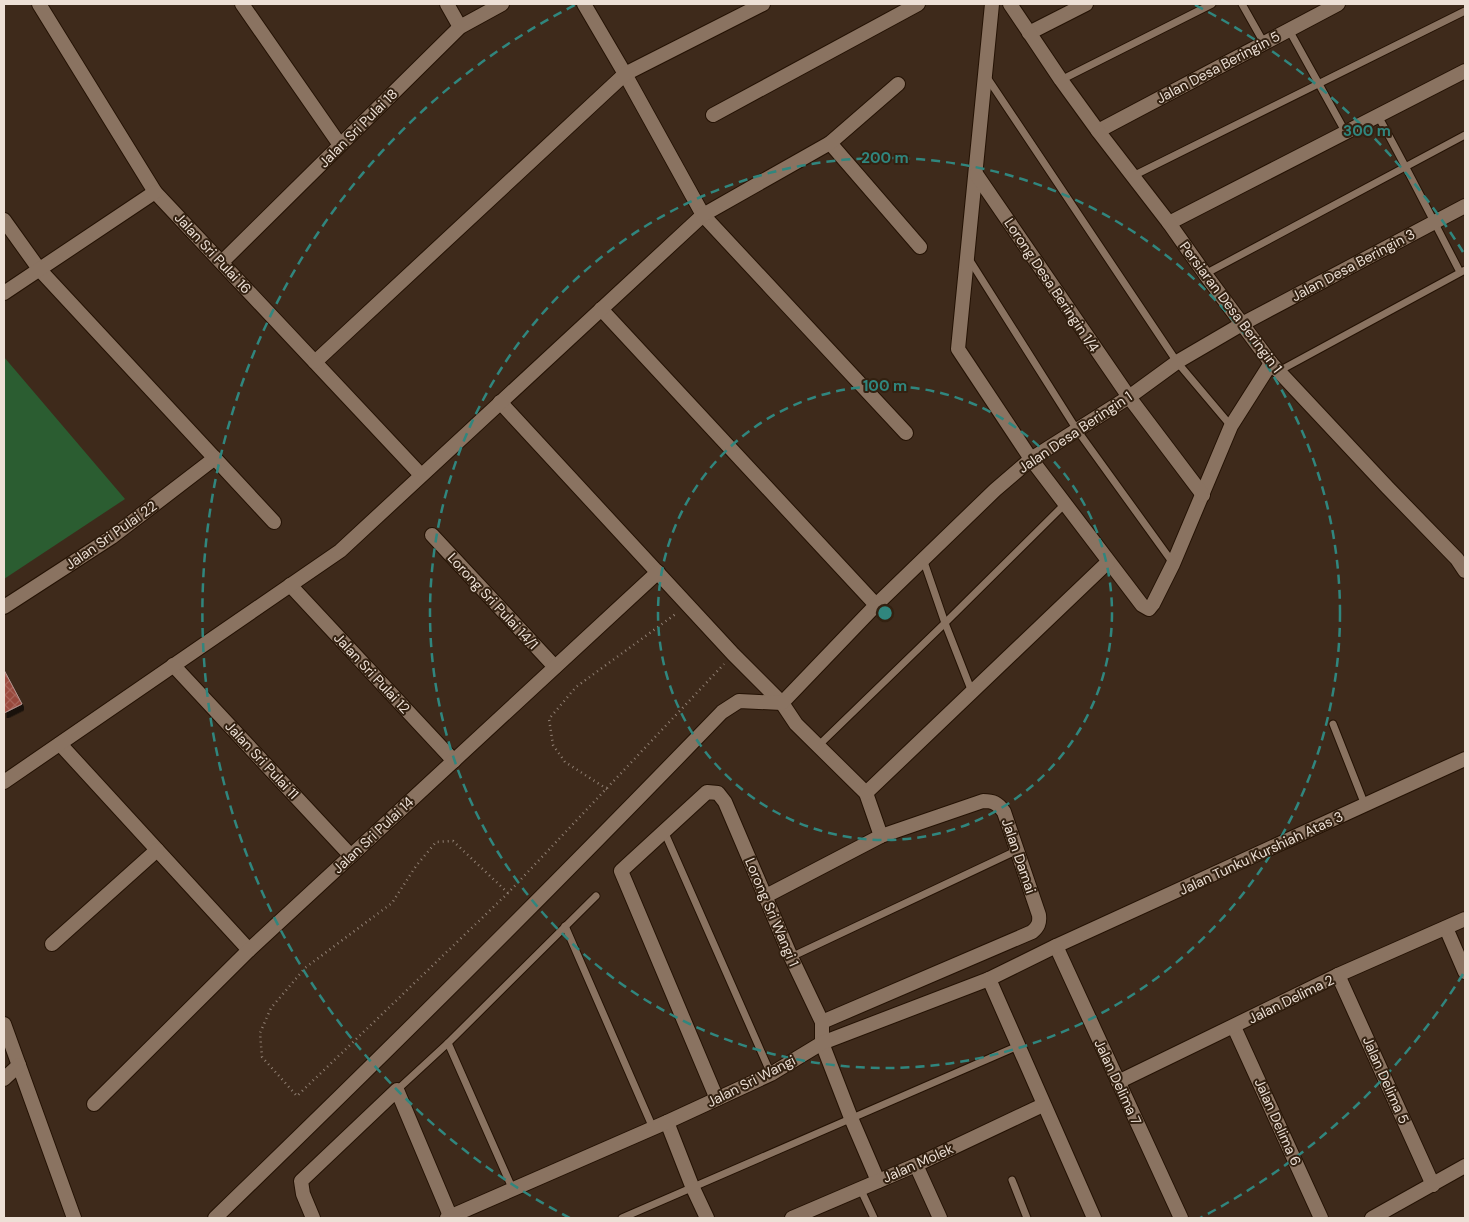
<svg xmlns="http://www.w3.org/2000/svg" width="1469" height="1222" viewBox="0 0 1469 1222" font-family="'DM Sans',sans-serif">
<style>
.green{fill:#2b5d31}
.building{fill:url(#building-cross-hatch);stroke:#b79791;filter:url(#shadow)}
.lines{fill:none;stroke-linecap:round;stroke-linejoin:round}
.service-casing{stroke:#241204;stroke-width:9}
.minor-casing{stroke:#241204;stroke-width:16}
.secondary-casing{stroke:#241204;stroke-width:16}
.path{stroke:#918074;stroke-width:2.5;stroke-dasharray:1 4;stroke-linecap:butt}
.service{stroke:#8a7361;stroke-width:7}
.minor{stroke:#8a7361;stroke-width:14}
.secondary{stroke:#8a7361;stroke-width:14}
.ring{fill:none;stroke:#30867e;stroke-width:2.5;stroke-dasharray:9 6}
.labels{text-anchor:middle;stroke-width:4;stroke-linejoin:round;paint-order:stroke}
.street-label{font-size:14px;fill:#ede0d6;stroke:#332111}
.centre{fill:#30867e;stroke:#332111;stroke-width:2.5}
.ring-label{font-size:15px;text-anchor:middle;font-weight:bold;fill:#30867e;stroke:#332111;stroke-width:4;stroke-linejoin:round;paint-order:stroke}
</style>
<defs>
<pattern id="building-cross-hatch" width="8" height="8" patternUnits="userSpaceOnUse" patternTransform="scale(1.25)"><rect width="8" height="8" fill="#98493d"/><path d="M0 0l8 8M0 8l8-8" fill="none" stroke="#a76358"/></pattern>
<filter id="shadow"><feDropShadow dx="3" dy="5.5" stdDeviation="0" flood-color="#0009"/></filter>
</defs>
<rect width="100%" height="100%" fill="#3e2a1b"/>
<!-- green -->
<polygon class="green" points="4,357 125,499 4,579"/>
<!-- building -->
<polygon class="building" points="4,670 22,704 4,713"/>
<g class="lines">
<!-- service casing -->
<g class="service-casing">
<g id="service">
<polyline points="1242,4 1264,43"/>
<polyline points="1289,30 1346,133"/>
<polyline points="986,76 1177,362 1231,426"/>
<polyline points="1061,80 1212,4"/>
<path d="M1378 116C1407 168 1433 220 1460 272"/>
<polyline points="1133,176 1465,11"/>
<polyline points="969,259 1077,430 1173,563"/>
<polyline points="1205,274 1465,135"/>
<polyline points="1279,371 1465,270"/>
<polyline points="923,559 945,623 972,692"/>
<polyline points="1333,724 1365,805"/>
<polyline points="819,745 945,623 1065,504"/>
<polyline points="664,831 771,1074"/>
<polyline points="565,926 653,1128"/>
<polyline points="791,957 1018,850"/>
<polyline points="448,1043 513,1190"/>
<polyline points="397,1090 448,1043 596,896"/>
<polyline points="1012,1180 1027,1218"/>
<polyline points="860,1188 874,1218"/>
<polyline points="622,1218 1018,1046"/>
</g>
</g>
<!-- minor casing -->
<g class="minor-casing">
<g id="minor">
<polyline points="39,4 155,192 421,475"/>
<polyline points="242,4 340,145"/>
<polyline points="447,4 460,27"/>
<polyline points="584,4 625,74 703,215 906,433"/>
<polyline points="992,4 958,349 1031,459 1142,605 1149,609 1153,604 1173,564 1231,426 1271,363"/>
<polyline points="1029,33 1086,4"/>
<polyline points="713,115 918,4"/>
<polyline points="1098,131 1338,4"/>
<polyline points="830,143 920,247"/>
<polyline points="976,174 1129,397 1203,495"/>
<polyline points="4,220 39,269 274,522"/>
<polyline points="1169,223 1465,71"/>
<polyline points="222,262 460,27 502,4"/>
<polyline points="4,293 155,192"/>
<polyline points="601,309 876,605"/>
<polyline points="315,362 625,74 763,4"/>
<polyline points="500,402 733,654 782,703 796,724 866,793 881,836"/>
<polyline points="432,535 555,667"/>
<polyline points="290,585 454,761"/>
<polyline points="4,607 112,537 215,458"/>
<polyline points="173,665 351,856"/>
<polyline points="60,744 249,950"/>
<polyline points="4,782 340,551 703,215 830,143 898,84"/>
<polyline points="866,793 1108,562"/>
<path d="M766 896 881 836 983 801C993 801 998 803 1004 812L1039 915C1040 923 1038 927 1032 932L822 1022"/>
<polyline points="1446,928 1465,972"/>
<polyline points="52,944 157,850"/>
<polyline points="1056,946 1181,1218"/>
<polyline points="1338,975 1433,1185"/>
<polyline points="989,979 1094,1218"/>
<polyline points="4,1024 74,1218"/>
<polyline points="1234,1027 1321,1218"/>
<polyline points="4,1079 19,1065"/>
<polyline points="1118,1082 1338,975 1465,919"/>
<polyline points="717,1099 621,871 707,792 718,793 725,802 791,957 822,1022 822,1043 851,1118 878,1181"/>
<polyline points="94,1104 249,950 658,572"/>
<polyline points="667,1122 692,1186 707,1218"/>
<polyline points="916,1165 940,1218"/>
<path d="M215 1218C387 1052 556 884 722 712L739 701 782 703 876 605 995 490 1031 459 1129 397 1177 362 1242 324 1465 206"/>
<polyline points="313,1218 303,1194 301,1181 397,1090 451,1218"/>
<polyline points="447,1218 667,1122 771,1074 822,1043 989,979 1056,946 1465,759"/>
<polyline points="792,1218 916,1165 1043,1105"/>
<polyline points="1372,1218 1465,1166"/>
</g>
</g>
<!-- secondary casing -->
<g class="secondary-casing">
<polyline id="secondary" points="1010,4 1061,80 1098,131 1169,223 1205,274 1271,363 1388,488 1457,559 1465,571"/>
</g>
<!-- path -->
<g class="path">
<polyline points="607,789 565,762 553,745 549,719 576,687 677,613"/>
<polyline points="508,893 453,841 436,842 416,866 392,903 305,968 271,1008 260,1033 262,1057 297,1096 508,893 724,664"/>
</g>
<!-- service -->
<use href="#service" class="service"/>
<!-- minor -->
<use href="#minor" class="minor"/>
<!-- secondary -->
<use href="#secondary" class="secondary"/>
</g>
<!-- distance rings -->
<g class="ring">
<circle cx="885" cy="613" r="227"/>
<circle cx="885" cy="613" r="455"/>
<path d="M1463 974A682 682 0 0 1 1200 1218M570 1218A682 682 0 0 1 575 5M1195 5A682 682 0 0 1 1463 252"/>
</g>
<g class="labels">
<!-- street labels -->
<g class="street-label">
<text transform="translate(1218 67) rotate(-28)" y="5">Jalan Desa Beringin 5</text>
<text transform="translate(358 128) rotate(-45)" y="5">Jalan Sri Pulai 18</text>
<text transform="translate(213 253) rotate(47)" y="5">Jalan Sri Pulai 16</text>
<text transform="translate(1353 265) rotate(-28)" y="5">Jalan Desa Beringin 3</text>
<text transform="translate(1052 285) rotate(56)" y="5">Lorong Desa Beringin 1/4</text>
<text transform="translate(1231 307) rotate(53)" y="5">Persiaran Desa Beringin 1</text>
<text transform="translate(1075 432) rotate(-34)" y="5">Jalan Desa Beringin 1</text>
<text transform="translate(111 535) rotate(-35)" y="5">Jalan Sri Pulai 22</text>
<text transform="translate(493 601) rotate(47)" y="5">Lorong Sri Pulai 14/1</text>
<text transform="translate(372 673) rotate(47)" y="5">Jalan Sri Pulai 12</text>
<text transform="translate(262 760) rotate(47)" y="5">Jalan Sri Pulai 11</text>
<text transform="translate(373 835) rotate(-43)" y="5">Jalan Sri Pulai 14</text>
<text transform="translate(1261 853) rotate(-25)" y="5">Jalan Tunku Kurshiah Atas 3</text>
<text transform="translate(1019 856) rotate(71)" y="5">Jalan Damai</text>
<text transform="translate(772 912) rotate(67)" y="5">Lorong Sri Wangi 1</text>
<text transform="translate(1291 999) rotate(-26)" y="5">Jalan Delima 2</text>
<text transform="translate(1386 1080) rotate(66)" y="5">Jalan Delima 5</text>
<text transform="translate(751 1081) rotate(-27)" y="5">Jalan Sri Wangi</text>
<text transform="translate(1118 1082) rotate(65)" y="5">Jalan Delima 7</text>
<text transform="translate(1278 1122) rotate(66)" y="5">Jalan Delima 6</text>
<text transform="translate(918 1163) rotate(-24)" y="5">Jalan Molek</text>
</g>
</g>
<circle cx="885" cy="613" r="8" class="centre"/>
<g class="ring-label">
<text x="1367" y="136">300 m</text>
<text x="885" y="163">200 m</text>
<text x="885" y="391">100 m</text>
</g>
<!-- border -->
<rect width="1469" height="1222" fill="none" stroke="#ede0d6" stroke-width="10"/>
</svg>
